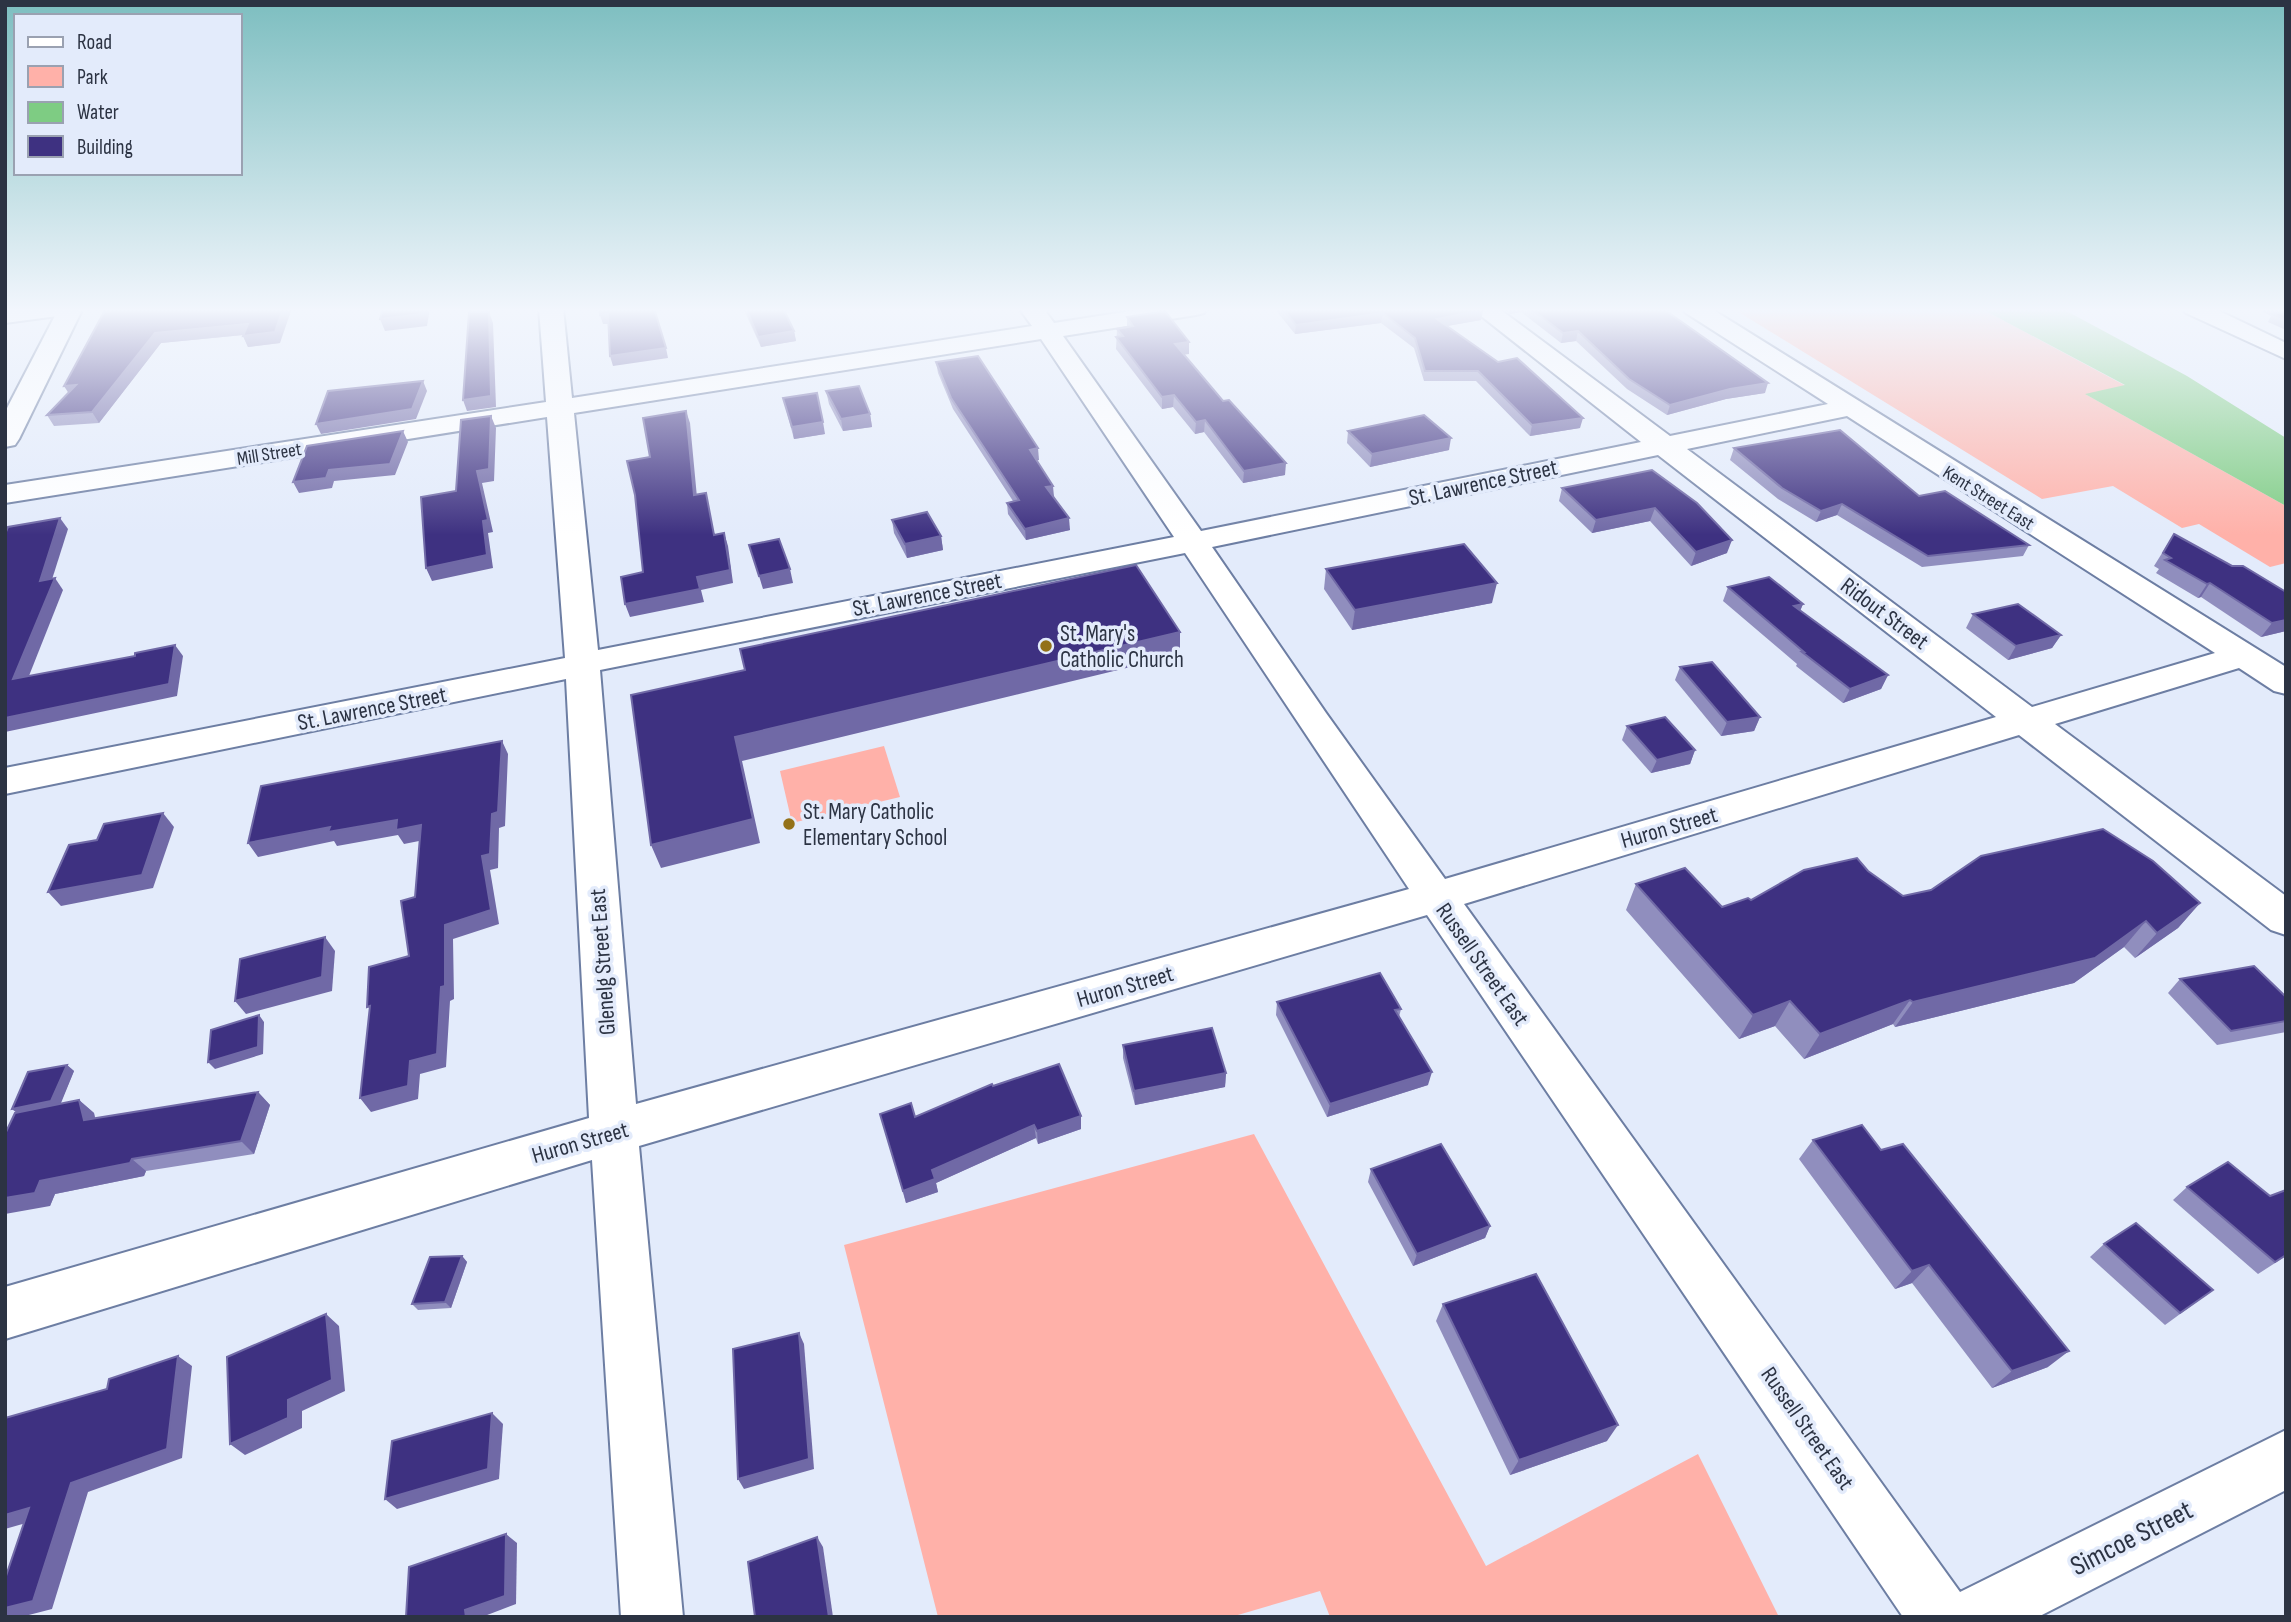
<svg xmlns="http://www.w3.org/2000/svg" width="2291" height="1622" viewBox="0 0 2291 1622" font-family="'Sofia Sans Condensed',sans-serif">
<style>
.green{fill:#ffb1a9}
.water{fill:#7ecc83}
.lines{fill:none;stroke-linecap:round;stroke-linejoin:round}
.minor-casing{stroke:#6d7ea3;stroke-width:4}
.secondary-casing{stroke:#6d7ea3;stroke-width:4}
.minor{fill:#fff;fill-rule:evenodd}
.secondary{fill:#fff;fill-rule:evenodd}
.wall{fill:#908ebe}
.shaded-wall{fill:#7069a6}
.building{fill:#3e3181;stroke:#7069a6;stroke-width:2}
.poi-dot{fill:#937118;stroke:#e3ebfb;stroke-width:2.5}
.labels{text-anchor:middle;stroke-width:7;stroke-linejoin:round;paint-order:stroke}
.far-street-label{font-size:19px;fill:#2c3343;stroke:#e3ebfb}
.street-label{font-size:23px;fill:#2c3343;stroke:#e3ebfb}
.poi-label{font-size:23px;fill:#2c3343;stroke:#e3ebfb;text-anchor:start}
.near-street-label{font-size:28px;fill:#2c3343;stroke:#e3ebfb}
</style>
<rect width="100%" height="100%" fill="#e3ebfb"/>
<!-- green -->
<g class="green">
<polygon points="1732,308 1980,308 2126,386 2087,395 2286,506 2286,563 2270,567 2199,524 2182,528 2113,486 2042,499"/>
<polygon points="884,746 900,797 792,823 780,771"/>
<polygon points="1254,1134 1486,1566 1698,1454 1779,1617 1330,1617 1320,1591 1231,1617 938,1617 844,1245"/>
</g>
<!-- water -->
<polygon class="water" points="1980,308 2061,308 2187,376 2286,438 2286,506 2085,394 2125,385"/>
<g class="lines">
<!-- minor casing -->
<g class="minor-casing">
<g id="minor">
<polygon points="59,308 83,308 19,439 15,445 5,447 5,412"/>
<path d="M539 308H563L572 398 1032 326 1019 308H1043L1054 323 1150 308H1208L1204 313 1196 315 1063 336 1201 531 1641 442 1471 308H1498L1670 436 1828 404 1686 313 1682 308H1710L2286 667V694L2274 691 2239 668 2055 724 2286 896V935L2271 930 2019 735 1464 904 1960 1592 2286 1430V1490L2038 1617H1903L1427 915 639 1146 683 1617H621L592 1160 5 1339V1287L589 1118 566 679 5 794V768L565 658 547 417 5 503V485L546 402ZM1041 339 1174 537 598 650 574 413ZM1847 416 2215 653 2032 707 1687 449ZM1658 455 1996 717 1445 879 1326 713 1212 547ZM1185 553 1409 889 636 1104 600 670Z"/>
<polygon points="2182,308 2213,308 2286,343 2286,359 2186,313"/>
</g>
</g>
<!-- secondary casing -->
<g class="secondary-casing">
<polygon id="secondary" points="77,308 73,313 65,315 5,323 5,309"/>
</g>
<!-- minor -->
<use href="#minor" class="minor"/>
<!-- secondary -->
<use href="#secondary" class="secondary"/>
</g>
<!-- wall -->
<g class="wall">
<polygon points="743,308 783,308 794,331 796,341 761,347"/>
<polygon points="1274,308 1481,308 1483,310 1481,320 1447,326 1580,428 1530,436 1476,381 1424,381 1414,348 1381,323 1295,334"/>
<polygon points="1502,308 1662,308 1765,393 1726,399 1667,415 1627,389 1576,341 1561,343 1521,312 1510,314"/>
<polygon points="2256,308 2286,308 2286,330 2268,322 2271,316"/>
<polygon points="127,309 280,343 248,347 243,336 243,335 161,343 99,423 54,426 47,415 68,393"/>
<polygon points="1127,317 1189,342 1189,354 1184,354 1285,475 1243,483 1204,432 1195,434 1173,407 1162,409 1116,349 1117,329 1127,327"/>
<polygon points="936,362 1039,460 1037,460 1070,530 1026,540 1008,514 1007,503 1013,501 953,409 938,373"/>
<polygon points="826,391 870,414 872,427 843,431 829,404"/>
<polygon points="783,398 825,434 794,439"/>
<polygon points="1348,431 1449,450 1370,467 1347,443"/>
<polygon points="1734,448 2029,545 2023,556 1922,567 1837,515 1816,522 1778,499 1730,460"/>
<polygon points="1652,470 1727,553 1691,566 1650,521 1592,533 1559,501 1562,488"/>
<polygon points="892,520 941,536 943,550 907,558 894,533"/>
<polygon points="2174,534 2232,566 2286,592 2286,631 2261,637 2201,597 2198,598 2156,573 2159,569 2154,566"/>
<polygon points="1326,569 1492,603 1352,630 1324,589"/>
<polygon points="1728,587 1803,604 1800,611 1888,675 1881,689 1843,703 1796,666 1797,664 1723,601"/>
<polygon points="1973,614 2061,635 2052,648 2008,660 1966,628"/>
<polygon points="1680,667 1760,717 1754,731 1721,736 1675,680"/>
<polygon points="1627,726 1695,750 1690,764 1651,773 1622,740"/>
<polygon points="1868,871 1903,896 1931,890 2200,903 2178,928 2135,958 2124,947 2074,983 1895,1027 1893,1024 1804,1059 1775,1026 1739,1039 1626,910 1636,884 1722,907"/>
<polygon points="2180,979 2286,997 2286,1032 2217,1045 2168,993"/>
<polygon points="1277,1002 1401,1009 1399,1017 1428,1085 1327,1117 1276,1015"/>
<polygon points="1123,1045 1226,1073 1225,1087 1135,1105 1123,1058"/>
<polygon points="67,1065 74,1071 60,1104 79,1100 94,1113 95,1118 258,1092 270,1105 254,1154 146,1171 144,1176 55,1194 50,1206 17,1113 12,1109"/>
<polygon points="993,1086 1081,1116 1081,1129 1038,1144 1036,1138 936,1183 938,1192 906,1203 880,1114 915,1117"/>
<polygon points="1813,1140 2048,1367 1992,1388 1912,1283 1895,1289 1799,1159"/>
<polygon points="1371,1169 1490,1226 1485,1238 1413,1266 1368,1182"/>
<polygon points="2187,1187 2270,1196 2286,1256 2258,1274 2173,1200"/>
<polygon points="2104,1244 2213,1290 2165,1325 2090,1257"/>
<polygon points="462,1256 467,1262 451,1308 418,1310 412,1304"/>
<polygon points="1443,1304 1607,1441 1510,1475 1436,1321"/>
</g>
<!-- shaded-wall -->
<g class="shaded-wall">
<polygon points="283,308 292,308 280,343 248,347 243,336"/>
<polygon points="423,308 430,308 427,326 385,331 380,319"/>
<polygon points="1114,308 1133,308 1114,311"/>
<polygon points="1512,308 1521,308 1521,312 1510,314"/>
<polygon points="1483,310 1481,320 1436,328 1437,319"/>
<polygon points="489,312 493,323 496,407 467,411 463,400"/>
<polygon points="1383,313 1381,323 1295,334 1296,325"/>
<polygon points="608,314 611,324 603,324 600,315"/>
<polygon points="248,324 253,334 161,343 99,423 92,412 155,333"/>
<polygon points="794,331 796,341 761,347 758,337"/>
<polygon points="1578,331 1576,341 1561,343 1563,333"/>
<polygon points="1189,342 1189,354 1175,356 1175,344"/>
<polygon points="666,348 668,358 613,366 610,356"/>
<polygon points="423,381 427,391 416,419 321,434 316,424"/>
<polygon points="1768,383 1765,393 1726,399 1667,415 1670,405 1730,389"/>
<polygon points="76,385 71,397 64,386"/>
<polygon points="1174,395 1173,407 1162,409 1162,397"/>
<polygon points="686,411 690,423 698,508 694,495"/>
<polygon points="870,414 872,427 843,431 841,419"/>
<polygon points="491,416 496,428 494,481 482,483 493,532 488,533 493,568 432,581 426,568 477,471"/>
<polygon points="1583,418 1580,428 1530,436 1532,425"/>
<polygon points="1205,420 1204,432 1195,434 1196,422"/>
<polygon points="823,422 825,434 794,439 792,427"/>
<polygon points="403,431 408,442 395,475 334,481 332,488 299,493 293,482 329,470"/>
<polygon points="1451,438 1449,450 1370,467 1372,454"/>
<polygon points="1038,448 1039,460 1031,462 1030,450"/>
<polygon points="1286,463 1285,475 1243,483 1244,471"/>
<polygon points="1053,486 1054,497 1046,487"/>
<polygon points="1842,504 1837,515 1816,522 1821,511"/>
<polygon points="1655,508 1650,521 1592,533 1596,520"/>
<polygon points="60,518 68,529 48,592 40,581"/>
<polygon points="1069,518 1070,530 1026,540 1025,529"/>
<polygon points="724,533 728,546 733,583 701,590 704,602 630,617 625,604 697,577"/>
<polygon points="941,536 943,550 907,558 905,544"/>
<polygon points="1732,540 1727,553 1691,566 1696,552"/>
<polygon points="790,569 793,583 763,589 759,576"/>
<polygon points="55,578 63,590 23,691 13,679"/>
<polygon points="1497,583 1492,603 1352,630 1355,610"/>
<polygon points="2210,583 2201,597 2198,598 2207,584"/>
<polygon points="1803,604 1797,618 1794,606"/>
<polygon points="2286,620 2286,631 2261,637 2272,623"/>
<polygon points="1180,632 1180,655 742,761 760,843 661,868 651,845 735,737"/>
<polygon points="2061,635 2052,648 2008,660 2016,646"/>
<polygon points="175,645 183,656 177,696 5,732 5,718"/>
<polygon points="1888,675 1881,689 1843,703 1850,689"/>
<polygon points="1760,717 1754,731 1721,736 1727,722"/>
<polygon points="502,741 508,754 505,826 499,828 498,868 490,870 499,924 453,939 454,999 450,1001 446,1067 420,1074 418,1099 371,1112 360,1098 410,1061 445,925 482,856 492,814"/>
<polygon points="1695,750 1690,764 1651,773 1657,760"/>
<polygon points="163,813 174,827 153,888 61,906 48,892"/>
<polygon points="397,820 421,825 429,839 404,844 398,835 337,846 334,841 258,857 248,843 330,827"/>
<polygon points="2200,903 2178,928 2135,958 2157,933"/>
<polygon points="2146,921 2124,947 2074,983 1895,1027 1913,1002"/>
<polygon points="325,937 335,951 332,991 246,1014 235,1001"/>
<polygon points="1910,1000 1893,1024 1804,1059 1820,1034"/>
<polygon points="1790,1001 1775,1026 1739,1039 1753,1015"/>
<polygon points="259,1015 264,1022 263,1054 215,1069 208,1062"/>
<polygon points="67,1065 74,1071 59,1108 20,1115 12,1109"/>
<polygon points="1432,1072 1428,1085 1327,1117 1330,1104"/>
<polygon points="1226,1073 1225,1087 1135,1105 1134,1091"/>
<polygon points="258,1092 270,1105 254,1154 241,1141"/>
<polygon points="79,1100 94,1113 98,1133 84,1120"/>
<polygon points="1081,1116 1081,1129 1038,1144 1037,1131"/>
<polygon points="1034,1125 1036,1138 936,1183 938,1192 906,1203 903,1191 932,1170"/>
<polygon points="132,1159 146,1171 144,1176 55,1194 50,1206 5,1214 5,1198 40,1181"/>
<polygon points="1490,1226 1485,1238 1413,1266 1417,1254"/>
<polygon points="462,1256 467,1262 451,1308 445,1302"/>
<polygon points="1929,1265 1912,1283 1895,1289 1912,1271"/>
<polygon points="326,1314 339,1326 345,1391 302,1411 302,1428 245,1455 230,1444"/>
<polygon points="799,1333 804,1344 814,1469 744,1489 738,1479"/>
<polygon points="2069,1351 2048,1367 1992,1388 2012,1371"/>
<polygon points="178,1356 192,1366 182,1458 88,1492 52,1609 21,1617 8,1617 5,1615 5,1608 71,1483"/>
<polygon points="492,1413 503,1424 499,1479 397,1509 385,1499"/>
<polygon points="1618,1425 1607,1441 1510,1475 1519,1460"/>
<polygon points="29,1508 47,1517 5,1529 5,1515"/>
<polygon points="506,1534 517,1543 516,1604 482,1617 466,1617 465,1610"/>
<polygon points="817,1537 823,1547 833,1617 829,1617"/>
</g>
<!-- building -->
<g class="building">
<polygon points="127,308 283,308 275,332 243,336 248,324 155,333 92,412 47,415 76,385 64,386 104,312"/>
<polygon points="383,308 423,308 422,314 380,319"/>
<polygon points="600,308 654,308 666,348 610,356 608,314 600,315"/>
<polygon points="746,308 783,308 794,331 758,337"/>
<polygon points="1282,308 1481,308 1483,310 1437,319 1498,362 1517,358 1583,418 1532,425 1478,371 1425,371 1415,338 1383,313 1296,325"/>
<polygon points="1530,308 1662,308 1768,383 1730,389 1670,405 1629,379 1578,331 1563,333"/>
<polygon points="2276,308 2286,308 2286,320 2273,314 2283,312"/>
<polygon points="1165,311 1189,342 1175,344 1223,401 1229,400 1286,463 1244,471 1205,420 1196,422 1174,395 1162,397 1116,337 1123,336 1117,329 1133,326 1127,317"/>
<polygon points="469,312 489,312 491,396 463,400"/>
<polygon points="978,356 1038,448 1030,450 1053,486 1046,487 1069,518 1025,529 1007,503 1019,500 951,398 936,362"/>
<polygon points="423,381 412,409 316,424 328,391"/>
<polygon points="859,386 870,414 841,419 826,391"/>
<polygon points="817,393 823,422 792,427 783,398"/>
<polygon points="686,411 694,495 706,493 714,535 724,533 730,570 697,577 700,589 625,604 621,577 643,572 635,495 627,461 650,457 643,418"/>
<polygon points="1424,415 1451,438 1372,454 1348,431"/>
<polygon points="491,416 489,469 477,471 488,520 483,521 487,555 426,568 421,497 456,491 461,420"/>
<polygon points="1840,430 1919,496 1945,491 2029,545 1928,556 1842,504 1821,511 1782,488 1734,448"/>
<polygon points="403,431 390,464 329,470 326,478 293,482 307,446"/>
<polygon points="1652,470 1697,503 1732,540 1696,552 1655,508 1596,520 1562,488"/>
<polygon points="927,512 941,536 905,544 892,520"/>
<polygon points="60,518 40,581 55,578 13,679 135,656 135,653 175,645 169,684 5,718 5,534 8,527"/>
<polygon points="2174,534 2232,566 2243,566 2286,592 2286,620 2272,623 2210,583 2207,584 2165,560 2171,558 2163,553"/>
<polygon points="779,539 790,569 759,576 749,545"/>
<polygon points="1464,544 1497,583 1355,610 1326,569"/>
<polygon points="1136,565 1180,632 735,737 753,819 651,845 631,695 745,670 740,649"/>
<polygon points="1769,577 1803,604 1794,606 1888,675 1850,689 1802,652 1804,652 1728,587"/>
<polygon points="2018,604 2061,635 2016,646 1973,614"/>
<polygon points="1712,662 1760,717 1727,722 1680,667"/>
<polygon points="1665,717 1695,750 1657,760 1627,726"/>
<polygon points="502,741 498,812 492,814 490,854 482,856 491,910 445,925 445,986 441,987 437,1054 410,1061 408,1086 360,1098 370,1006 367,1007 369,967 409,956 401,901 415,897 421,825 396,830 397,820 328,832 330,827 248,843 261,786"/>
<polygon points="163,813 142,875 48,892 69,845 97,840 104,824"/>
<polygon points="2103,829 2153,861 2200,903 2157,933 2146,921 2095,958 1913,1002 1910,1000 1820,1034 1790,1001 1753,1015 1636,884 1685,868 1722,907 1748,898 1751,900 1804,870 1857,858 1868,871 1903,896 1931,890 1981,856"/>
<polygon points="325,937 322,977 235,1001 240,959"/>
<polygon points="2254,966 2286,997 2286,1021 2231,1031 2180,979"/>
<polygon points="1380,973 1401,1009 1395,1010 1432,1072 1330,1104 1277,1002"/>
<polygon points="259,1015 258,1047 208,1062 211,1030"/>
<polygon points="1212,1028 1226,1073 1134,1091 1123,1045"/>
<polygon points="1059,1064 1081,1116 1037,1131 1034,1125 932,1170 935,1179 903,1191 880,1114 911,1103 915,1117 992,1084 993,1086"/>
<polygon points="67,1065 51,1101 12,1109 28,1072"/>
<polygon points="258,1092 241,1141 132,1159 130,1163 40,1181 35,1193 5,1198 5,1134 15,1113 79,1100 84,1120"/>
<polygon points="1862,1125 1881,1150 1903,1144 2069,1351 2012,1371 1929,1265 1912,1271 1813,1140"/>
<polygon points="1441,1144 1490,1226 1417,1254 1371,1169"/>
<polygon points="2228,1162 2270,1196 2286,1190 2286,1255 2275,1262 2187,1187"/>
<polygon points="2136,1223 2213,1290 2180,1313 2104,1244"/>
<polygon points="462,1256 445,1302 412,1304 430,1257"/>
<polygon points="1536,1274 1618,1425 1519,1460 1443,1304"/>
<polygon points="326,1314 332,1380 288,1400 288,1418 230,1444 227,1357"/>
<polygon points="799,1333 809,1459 738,1479 733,1349"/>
<polygon points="178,1356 167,1449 71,1483 33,1601 5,1608 5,1579 29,1508 5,1515 5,1418 107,1389 109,1379"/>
<polygon points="492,1413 488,1469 385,1499 392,1441"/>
<polygon points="506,1534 505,1596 465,1610 466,1617 406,1617 409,1567"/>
<polygon points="817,1537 829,1617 755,1617 748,1562"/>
</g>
<!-- sky -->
<linearGradient id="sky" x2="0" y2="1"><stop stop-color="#7dbec0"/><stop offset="0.58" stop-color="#f2f6fd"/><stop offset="1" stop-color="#f2f6fd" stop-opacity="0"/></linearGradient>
<rect width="2291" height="535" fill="url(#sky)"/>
<!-- markers -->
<g class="poi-dot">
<circle cx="1046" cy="646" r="7"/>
<circle cx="789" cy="824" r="7"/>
</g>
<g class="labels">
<!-- far-street labels -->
<g class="far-street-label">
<text transform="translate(269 453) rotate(-9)" y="7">Mill Street</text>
<text transform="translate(1989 497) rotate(32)" y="7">Kent Street East</text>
</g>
<!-- street labels -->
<g class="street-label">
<text transform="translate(1483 482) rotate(-12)" y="8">St. Lawrence Street</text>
<text transform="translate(927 594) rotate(-11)" y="8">St. Lawrence Street</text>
<text transform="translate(1885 613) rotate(37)" y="8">Ridout Street</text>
<text transform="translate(372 708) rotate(-11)" y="8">St. Lawrence Street</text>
<text transform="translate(1669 827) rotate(-16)" y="8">Huron Street</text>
<text transform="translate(602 962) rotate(-94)" y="8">Glenelg Street East</text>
<text transform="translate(1483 964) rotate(55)" y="8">Russell Street East</text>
<text transform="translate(1125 986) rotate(-16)" y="8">Huron Street</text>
<text transform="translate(580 1142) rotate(-16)" y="8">Huron Street</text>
<text transform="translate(1808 1428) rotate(55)" y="8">Russell Street East</text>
</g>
<!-- poi labels -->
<g class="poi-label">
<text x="1060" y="641">St. Mary's<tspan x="1060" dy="26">Catholic Church</tspan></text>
<text x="803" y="819">St. Mary Catholic<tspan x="803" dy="26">Elementary School</tspan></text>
</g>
<!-- near-street labels -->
<g class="near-street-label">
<text transform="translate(2131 1537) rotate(-27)" y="10">Simcoe Street</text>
</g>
</g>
<!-- border -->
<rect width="2291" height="1622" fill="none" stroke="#2c3343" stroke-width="14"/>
<!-- legend -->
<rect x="14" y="14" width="228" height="161" fill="#e3ebfb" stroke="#9aa1b1" stroke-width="2"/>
<rect x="28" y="37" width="35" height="10" fill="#ffffff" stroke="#9aa1b1" stroke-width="2"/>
<text x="77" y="49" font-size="21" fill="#2c3343">Road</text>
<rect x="28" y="66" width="35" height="21" fill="#ffb1a9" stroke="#9aa1b1" stroke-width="2"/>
<text x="77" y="84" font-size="21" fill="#2c3343">Park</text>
<rect x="28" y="102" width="35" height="21" fill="#7ecc83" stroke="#9aa1b1" stroke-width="2"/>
<text x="77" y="119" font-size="21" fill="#2c3343">Water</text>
<rect x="28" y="136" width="35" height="21" fill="#3e3181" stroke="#9aa1b1" stroke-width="2"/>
<text x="77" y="154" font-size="21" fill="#2c3343">Building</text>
</svg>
